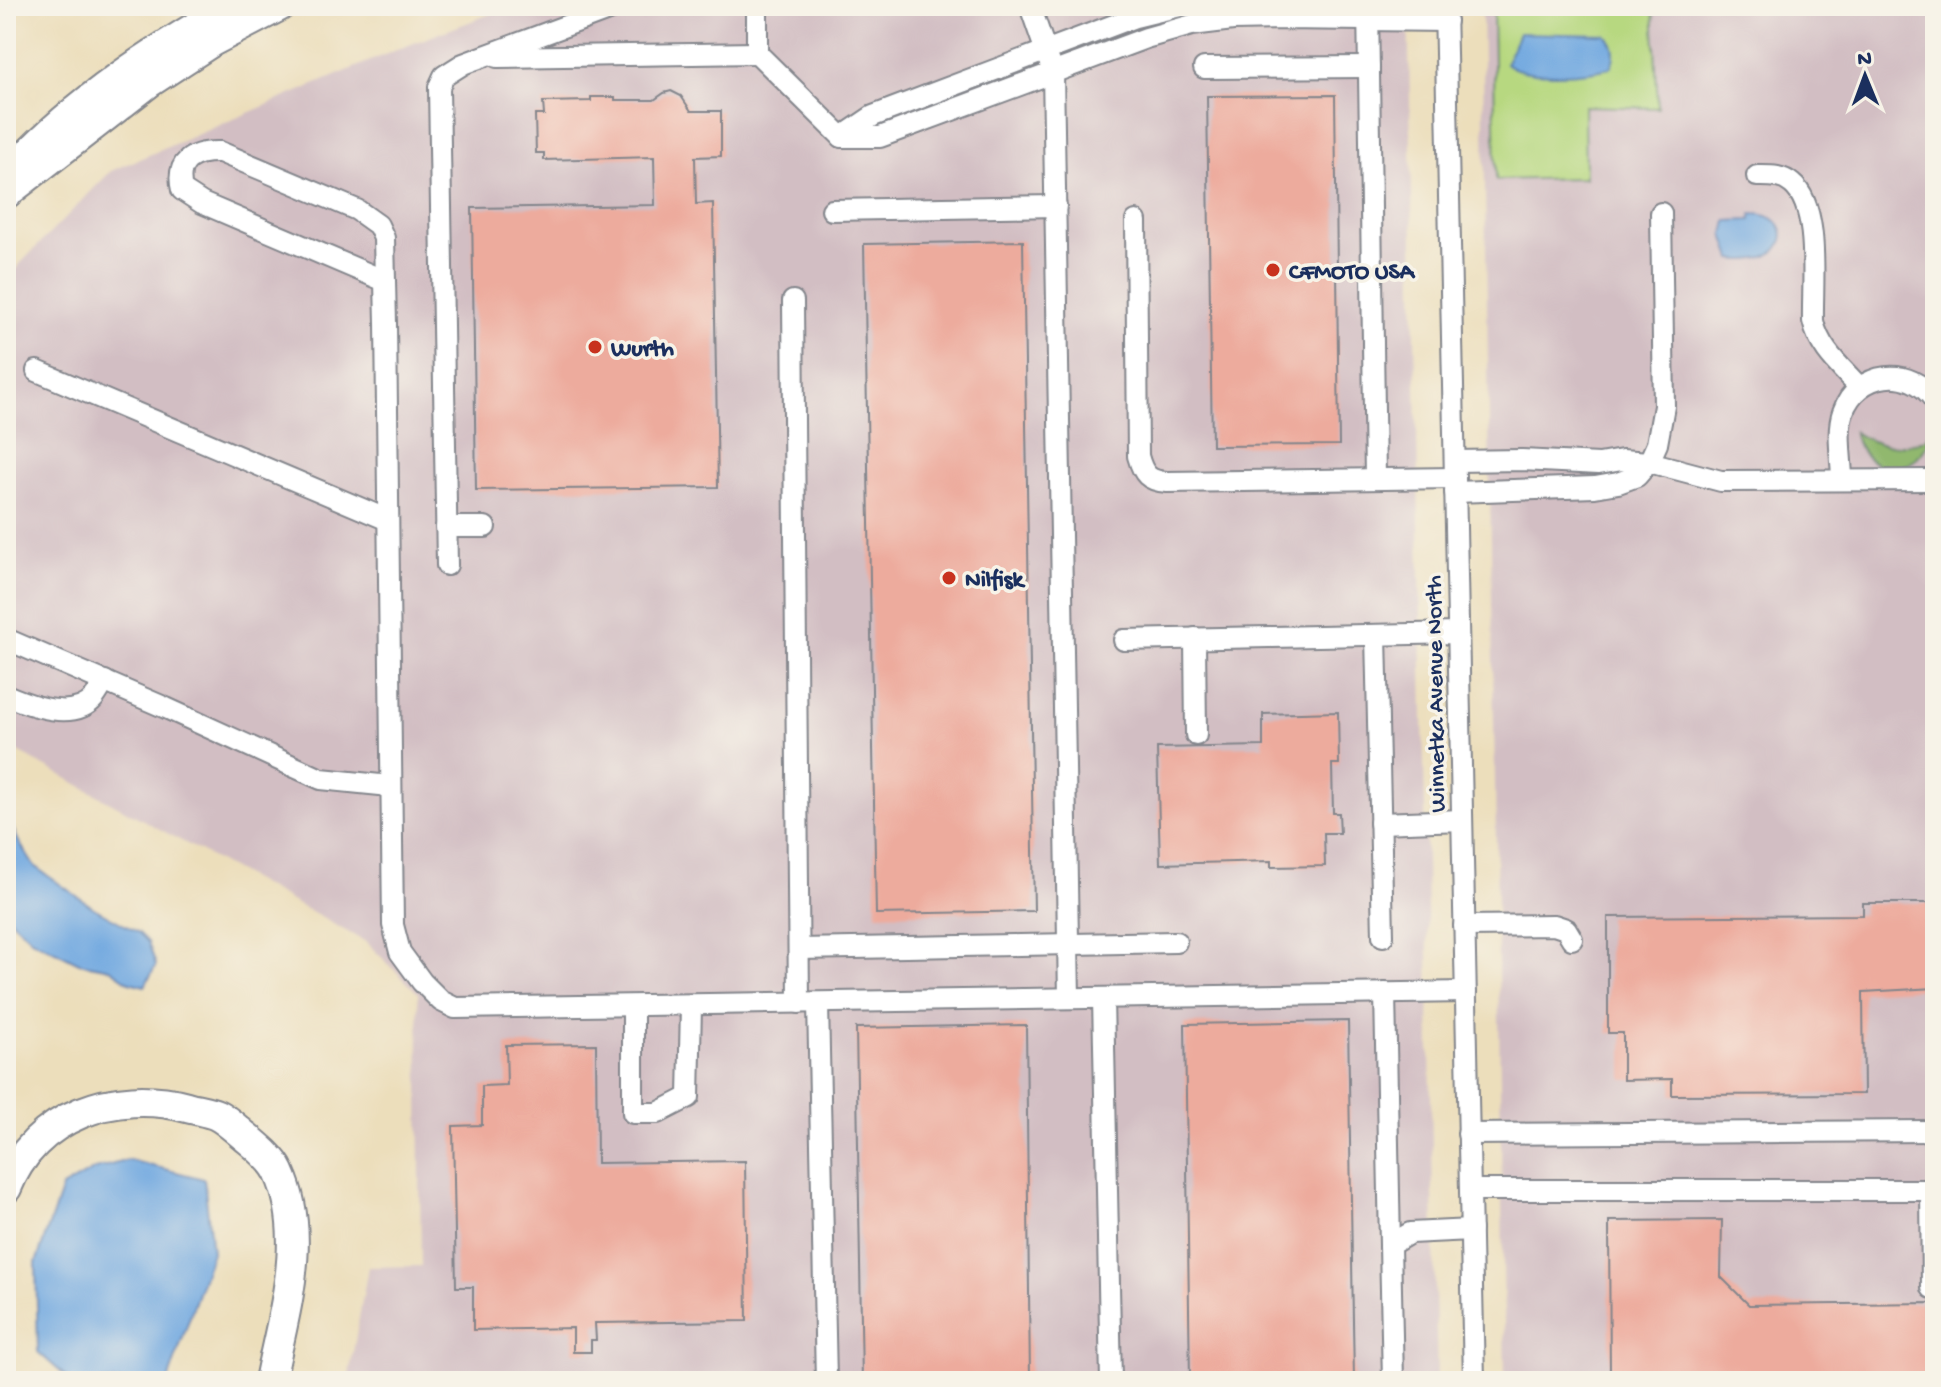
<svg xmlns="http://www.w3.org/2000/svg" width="1941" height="1387" viewBox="0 0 1941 1387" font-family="'Gochi Hand',sans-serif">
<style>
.industrial{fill:#d2bec3}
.green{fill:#b7d880;stroke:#69846f;stroke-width:2}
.forest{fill:#91b86e;stroke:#567466;stroke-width:2}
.water{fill:#72a9e0;stroke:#466c9f;stroke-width:2}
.building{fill:#edab9d}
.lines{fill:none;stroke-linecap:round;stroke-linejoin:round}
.minor-casing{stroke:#84868c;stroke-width:24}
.highway-casing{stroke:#84868c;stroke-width:34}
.minor{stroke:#fff;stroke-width:20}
.highway{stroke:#fff;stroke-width:30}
.poi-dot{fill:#c8321e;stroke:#f7f3e8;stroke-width:3}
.labels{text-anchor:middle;stroke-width:7;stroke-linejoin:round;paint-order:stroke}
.poi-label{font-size:24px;font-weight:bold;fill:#1b2f5e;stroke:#f7f3e8;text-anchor:start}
.street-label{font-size:24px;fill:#1b2f5e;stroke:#f7f3e8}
</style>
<rect width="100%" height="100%" fill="#f7f3e8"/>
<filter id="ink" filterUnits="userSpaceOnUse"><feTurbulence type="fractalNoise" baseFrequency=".0125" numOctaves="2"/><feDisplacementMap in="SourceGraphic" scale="16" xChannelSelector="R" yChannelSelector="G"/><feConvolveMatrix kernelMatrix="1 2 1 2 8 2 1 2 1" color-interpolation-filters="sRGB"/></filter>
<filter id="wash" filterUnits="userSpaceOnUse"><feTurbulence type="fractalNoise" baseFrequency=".006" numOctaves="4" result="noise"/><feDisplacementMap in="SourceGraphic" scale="32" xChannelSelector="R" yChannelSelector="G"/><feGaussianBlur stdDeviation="1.8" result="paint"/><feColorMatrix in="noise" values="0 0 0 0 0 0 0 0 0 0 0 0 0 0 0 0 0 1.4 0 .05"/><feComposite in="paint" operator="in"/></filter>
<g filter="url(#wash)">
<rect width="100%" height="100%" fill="#ecdebb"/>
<!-- industrial -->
<g class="industrial">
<polygon points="511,6 1408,6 1437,1381 348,1381 368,1267 421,1266 418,993 366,942 6,745 6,291 18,266 111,171 401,48"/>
<polygon points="1482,6 1935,6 1935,1381 1505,1381"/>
</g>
<!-- green -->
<polygon class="green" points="1493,6 1653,6 1658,108 1584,106 1585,178 1496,180"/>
<!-- forest -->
<path class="forest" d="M1854 432C1876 447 1909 451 1931 435 1917 480 1864 478 1854 432Z"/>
<!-- water -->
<g class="water">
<path d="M1519 33 1606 35C1615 45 1616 54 1611 67 1590 75 1523 79 1506 63Z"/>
<path d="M1752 214C1798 213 1793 268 1732 259L1724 235 1727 221 1751 220Z"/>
<polygon points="6,814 19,842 34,866 94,908 139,933 148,942 156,965 145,986 129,982 110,969 79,963 31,939 6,915"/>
<polygon points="129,1160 204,1179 212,1252 168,1381 71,1381 38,1352 36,1263 62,1188 95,1169"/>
</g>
<g id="blocks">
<!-- building -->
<g class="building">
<polygon points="671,91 681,96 691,111 721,111 721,156 695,157 696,204 713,203 718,487 476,490 472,208 655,205 654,157 544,160 544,153 536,153 535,115 544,115 543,102 591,101 591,97 615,97 615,100 654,100 664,93"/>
<polygon points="1335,95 1339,445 1212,446 1207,96"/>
<polygon points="1023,241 1034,911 876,914 864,244"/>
<polygon points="1338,712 1339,764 1332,764 1333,813 1339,813 1340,833 1324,833 1325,866 1271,867 1271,861 1160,864 1157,748 1263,746 1263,714"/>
<polygon points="1863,903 1935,903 1935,988 1863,992 1864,1094 1672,1095 1672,1079 1623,1080 1623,1033 1608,1033 1608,917 1863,915"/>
<polygon points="1348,1021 1354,1381 1190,1381 1185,1024"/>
<polygon points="1026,1025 1030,1381 862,1381 856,1028"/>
<polygon points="596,1044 597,1163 745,1161 747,1321 595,1323 596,1340 591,1340 591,1352 573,1352 573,1328 473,1330 473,1287 456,1287 453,1126 482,1125 482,1086 507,1085 506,1045"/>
<polygon points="1722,1220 1721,1277 1749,1305 1935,1303 1935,1381 1610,1381 1609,1221"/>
</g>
</g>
</g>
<g filter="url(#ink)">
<use href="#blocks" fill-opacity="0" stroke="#84868c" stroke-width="2"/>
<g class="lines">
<!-- minor casing -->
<g class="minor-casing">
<g id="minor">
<polyline points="757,6 757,53 842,137"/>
<polyline points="1030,6 1053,72 1069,998"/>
<polyline points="1180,6 1135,17 873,116 842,137 880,137 1146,38 1192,25 1233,20 1283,19 1446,21"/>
<polyline points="1368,6 1375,478"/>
<polyline points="1445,6 1474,1381"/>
<polyline points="497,57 757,53"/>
<polyline points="1204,68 1369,67"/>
<path d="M1757 176C1769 176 1782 175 1792 184 1821 207 1812 285 1813 321 1819 349 1840 366 1859 387"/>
<polyline points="832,210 1056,206"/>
<path d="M1136 221 1138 456C1143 474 1148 481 1167 482L1455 478"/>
<path d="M385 281 202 203 182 190C175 161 193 151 220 152L357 210 378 225 384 238 386 323 393 925 400 952 422 982 441 1001 455 1008 1466 992"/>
<polyline points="793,301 799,1003"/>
<polyline points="37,371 388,520"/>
<polyline points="1455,461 1522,460 1599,464 1622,460 1649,462 1721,481 1935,480"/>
<path d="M1842 480C1842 460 1836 431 1843 412 1857 371 1911 364 1935 401"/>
<polyline points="1455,492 1595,487 1618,483 1637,476 1649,462 1657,444 1664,406 1661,213"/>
<polyline points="446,527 485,527"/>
<polyline points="447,565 439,87 444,76 463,64 619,6"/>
<polyline points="1376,635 1383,936"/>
<polyline points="1195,638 1196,735"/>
<polyline points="6,639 166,708 321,779 390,786"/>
<polyline points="1124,640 1458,633"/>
<path d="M6 695C29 705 74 722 94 698 98 693 101 687 105 681"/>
<polyline points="1380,823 1462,820"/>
<polyline points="1464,926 1554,925 1566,929 1572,939"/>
<polyline points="799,949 1176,942"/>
<polyline points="1385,993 1390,1245"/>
<polyline points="1103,998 1111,1381"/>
<polyline points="818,1003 826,1381"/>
<polyline points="633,1006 633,1113 658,1113 689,1097 691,1006"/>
<polyline points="1468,1134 1935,1131"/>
<polyline points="1470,1190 1935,1190"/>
<polyline points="1931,1190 1932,1288"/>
<polyline points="1393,1381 1390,1245 1410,1233 1471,1230"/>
</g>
</g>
<!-- highway casing -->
<g class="highway-casing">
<g id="highway">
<path d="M18 165C80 99 154 51 232 6"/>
<polyline points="6,193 149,82 212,41 279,6"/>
<path d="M6 1188C35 1115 115 1088 187 1107 197 1110 208 1111 217 1115 227 1120 237 1130 246 1137 257 1146 273 1159 279 1172 309 1237 283 1314 270 1381"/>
</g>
</g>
<!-- minor -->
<use href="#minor" class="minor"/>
<!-- highway -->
<use href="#highway" class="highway"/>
</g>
</g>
<!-- markers -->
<g class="poi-dot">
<circle cx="1273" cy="270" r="8"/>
<circle cx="595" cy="347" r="8"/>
<circle cx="949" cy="578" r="8"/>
</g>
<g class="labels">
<!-- poi labels -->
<g class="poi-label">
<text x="1289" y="278">CFMOTO USA</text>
<text x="611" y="355">Wurth</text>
<text x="965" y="586">Nilfisk</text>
</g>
<!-- street labels -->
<g class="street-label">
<text transform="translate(1434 694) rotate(-91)" y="8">Winnetka Avenue North</text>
</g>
</g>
<!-- margin -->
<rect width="1941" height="1387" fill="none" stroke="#f7f3e8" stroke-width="32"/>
<!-- north arrow -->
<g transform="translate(1865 76) rotate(359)" stroke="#f7f3e8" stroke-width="6" paint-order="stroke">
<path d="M0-6L14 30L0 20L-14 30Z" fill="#1b2f5e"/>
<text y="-12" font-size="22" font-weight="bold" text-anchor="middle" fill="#1b2f5e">N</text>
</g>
</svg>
